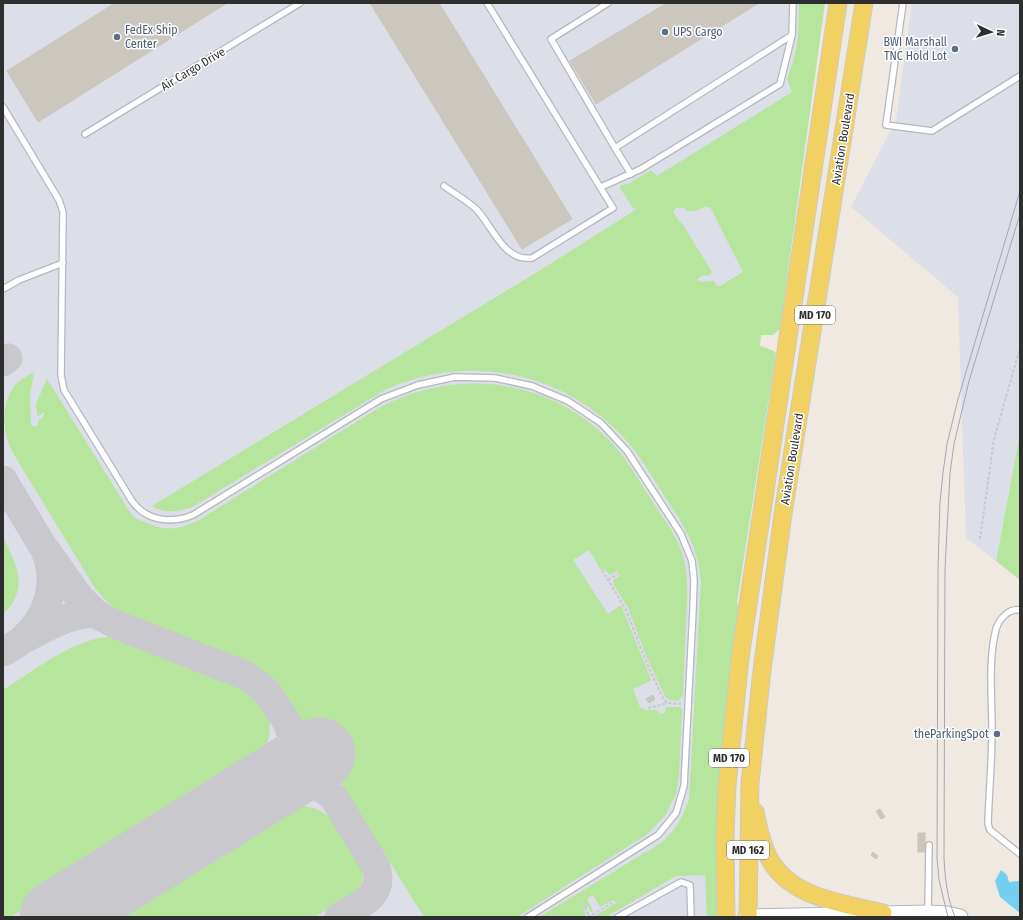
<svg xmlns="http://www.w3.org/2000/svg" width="1023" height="920" viewBox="0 0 1023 920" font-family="'Fira Sans Condensed',sans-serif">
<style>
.airport{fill:#dcdee8}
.green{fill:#b6e59e;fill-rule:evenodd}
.water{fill:#75cff0}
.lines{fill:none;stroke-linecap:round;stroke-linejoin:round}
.taxiway{stroke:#c9c8cc;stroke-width:29}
.runway{stroke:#c9c8cc;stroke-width:73}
.building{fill:#cbc7bf;stroke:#cbc5ba}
.lane-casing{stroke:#b4b7c1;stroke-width:8}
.secondary-casing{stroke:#b4b7c1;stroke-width:17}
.primary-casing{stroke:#c9c9c9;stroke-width:19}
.path{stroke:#c9c9c9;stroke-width:2;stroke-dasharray:3 2;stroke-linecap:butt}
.lane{stroke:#fff;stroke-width:5.5}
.secondary{stroke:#fff;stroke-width:15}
.primary{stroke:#f2d163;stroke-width:17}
.tram{stroke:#a3a6b8;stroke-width:1}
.service-dot{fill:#5c6f8a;stroke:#fff;stroke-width:1.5}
.labels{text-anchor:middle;stroke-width:3;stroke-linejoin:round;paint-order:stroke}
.shield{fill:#fff;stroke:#6d6d6d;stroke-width:1}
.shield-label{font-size:11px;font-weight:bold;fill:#2e2e2e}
.service-label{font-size:12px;fill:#4e5e75;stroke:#fff;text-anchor:start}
.street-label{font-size:12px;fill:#2e2e2e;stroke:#fff}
</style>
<rect width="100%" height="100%" fill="#efe9e1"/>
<!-- airport -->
<g class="airport">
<polygon points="3,3 804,3 757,363 708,867 709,917 3,917"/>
<polygon points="912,3 1020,3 1020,434 996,561 966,538 958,297 851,207 896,120"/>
</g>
<!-- green -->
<g class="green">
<path d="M799 3H825L780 329 773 335H761L760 346 772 350 776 353 737 602 739 614C723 715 715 815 718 917H707L705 875 676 876 606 917H593L616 903 614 900 600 907 593 895 587 899 593 911 591 912 587 906 583 907 586 915 583 917H539L661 843C675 831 684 817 689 798L701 582C698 543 682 524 662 492 648 470 635 447 615 429 554 369 462 354 385 390L194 506C181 512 165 514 152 506L539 271 637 209 633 208 620 188 621 185 628 184 651 170 657 176 792 92 787 79 794 59 798 38ZM704 207H710L712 211 743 272 720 286H717L714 281 702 282 697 280 701 276 710 275 712 272 683 225 680 222 673 212 676 208H684L687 211H696Z"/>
<path d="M34 372 30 396 31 424 34 427 38 425V422L45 414 43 412 39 416 37 415 36 404 47 379 133 517C159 529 171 534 199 520L377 409C453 367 547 377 609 440 625 456 637 477 649 496 661 516 679 537 684 560 689 581 687 602 686 623 685 647 684 672 683 696L678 701 667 699 663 692 647 658 628 608 614 585 613 580 620 576 617 571 610 575 604 569 601 570 589 550 573 560 608 614 621 605 651 679 650 681 633 689 640 707 646 710H656L661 714 666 712 665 708 667 707H680L682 710 679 776 676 794 666 814 649 833 517 917H424L284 692C275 679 263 669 248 662L118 610 108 603 95 588 13 453C2 432 0 402 16 384 21 379 28 376 34 372Z"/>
<polygon points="1020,434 1020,580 996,561"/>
<path d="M3 537C17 566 30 588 3 614Z"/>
<path d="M111 637 234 683C276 702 282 740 247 771L11 917H3V690C32 672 76 637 111 637Z"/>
<polygon points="301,805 316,809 331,817 360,861 363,872 362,883 354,893 315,917 104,917 270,815 288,807"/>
</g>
<!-- water -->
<polygon class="water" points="1001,870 1007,875 1009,882 1019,881 1020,913 1000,897 995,881"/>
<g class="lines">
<!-- taxiway -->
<g class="taxiway">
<polyline points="3,362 8,358"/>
<polyline points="3,480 42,545 79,597 96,614 117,625 247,676 267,692 287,722 291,733 292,745 289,757 279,779"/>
<path d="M26 638C44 628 76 610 96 614"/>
<path d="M3 652C10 648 18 644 24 638 48 617 58 583 46 553"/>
<path d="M279 779C301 778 319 783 335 799L376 867C385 896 361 904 339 917"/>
</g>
<!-- runway -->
<polyline class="runway" points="56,917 319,754"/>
</g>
<!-- building -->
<g class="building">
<polygon points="115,3 227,3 38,122 7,71"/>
<polygon points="370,3 439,3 572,219 522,249"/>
<polygon points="667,3 759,3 596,104 570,61"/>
<polygon points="653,695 655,699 649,703 646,699"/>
<polygon points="880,809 885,817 881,819 876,811"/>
<rect x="918" y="833" width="7" height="19"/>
<polygon points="873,852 878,856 876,859 871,855"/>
</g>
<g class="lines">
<!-- lane casing -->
<g class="lane-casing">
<g id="lane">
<polyline points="608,3 551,39 615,148"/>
<polyline points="903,3 886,125 932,131 1020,76"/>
<path d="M3 107 59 200 63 212 61 375 64 390 132 501C146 521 171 524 193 515L381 399 418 385 455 377 495 378 532 386 568 401 601 423 627 451 681 534 692 561 694 580 693 610 684 786 676 813 658 835 528 917"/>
<polyline points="85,134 300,3"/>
<polyline points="631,174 615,148 792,35"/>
<path d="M444 186C455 194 468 201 477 210 493 227 504 262 532 258L613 208 487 3"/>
<polyline points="601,187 641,169 780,84 792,35 793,3"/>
<polyline points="3,289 19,280 63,263"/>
<path d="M1020 610C1009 608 999 619 996 629 988 661 992 697 992 729 992 761 989 792 988 824L990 830 1020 854"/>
<polyline points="928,912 929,845"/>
<polyline points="618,917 681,882 690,885 691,917"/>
</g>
</g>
<!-- secondary casing -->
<g class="secondary-casing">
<polyline id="secondary" points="746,917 928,913 947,914 960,917"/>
</g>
<!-- primary casing -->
<g class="primary-casing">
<g id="primary">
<path d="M755 812C758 827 761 842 768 856 788 898 843 903 883 913"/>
<polyline points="726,917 725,835 727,785 740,658 838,3"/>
<polyline points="748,917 750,783 762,670 783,514 864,3"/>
</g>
</g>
<!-- path -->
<g class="path">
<polyline points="980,539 994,439 1020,348"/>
<polyline points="602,570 625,608 648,666 663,698 667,703 681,704"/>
<polyline points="608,580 618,574"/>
<polyline points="648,708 667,703"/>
<polyline points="585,907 589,916"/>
<polyline points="588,917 614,902"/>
</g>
<!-- lane -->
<use href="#lane" class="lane"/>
<!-- secondary -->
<use href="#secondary" class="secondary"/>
<!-- primary -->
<use href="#primary" class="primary"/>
<!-- tram -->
<g class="tram">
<polyline points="948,917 939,880 937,858 938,569 940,502 943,473 947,444 958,399 1020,191"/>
<path d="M955 917C947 898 945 878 944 858L945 569 950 473 954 444 969 381 1020 214"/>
</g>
</g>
<!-- markers -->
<g class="service-dot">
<circle cx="665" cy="32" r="4"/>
<circle cx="117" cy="37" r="4"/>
<circle cx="955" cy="49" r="4"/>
<circle cx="997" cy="734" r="4"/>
</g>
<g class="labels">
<!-- shield labels -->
<g class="shield">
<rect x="795" y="306" width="40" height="18" rx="3"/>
<rect x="709" y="749" width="40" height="18" rx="3"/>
<rect x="727" y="841" width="42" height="18" rx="3"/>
</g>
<g class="shield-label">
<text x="815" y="319">MD 170</text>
<text x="729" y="762">MD 170</text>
<text x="748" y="854">MD 162</text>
</g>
<!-- service labels -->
<g class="service-label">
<text x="125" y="34">FedEx Ship<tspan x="125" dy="14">Center</tspan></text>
<text x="673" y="36">UPS Cargo</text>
<text x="947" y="46" text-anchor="end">BWI Marshall<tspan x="947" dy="14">TNC Hold Lot</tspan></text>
<text x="989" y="738" text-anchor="end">theParkingSpot</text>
</g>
<!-- street labels -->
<g class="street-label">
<text transform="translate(193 69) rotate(-31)" y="4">Air Cargo Drive</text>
<text transform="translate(843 139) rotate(-81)" y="4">Aviation Boulevard</text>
<text transform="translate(792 459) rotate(-81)" y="4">Aviation Boulevard</text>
</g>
</g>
<!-- border -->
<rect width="1023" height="920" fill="none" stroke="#2e2e2e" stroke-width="8"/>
<!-- north arrow -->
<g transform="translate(991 32) rotate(94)" stroke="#ffffff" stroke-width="3" paint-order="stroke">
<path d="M0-3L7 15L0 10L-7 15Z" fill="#2e2e2e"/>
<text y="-6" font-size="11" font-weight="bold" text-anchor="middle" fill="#2e2e2e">N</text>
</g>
</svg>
